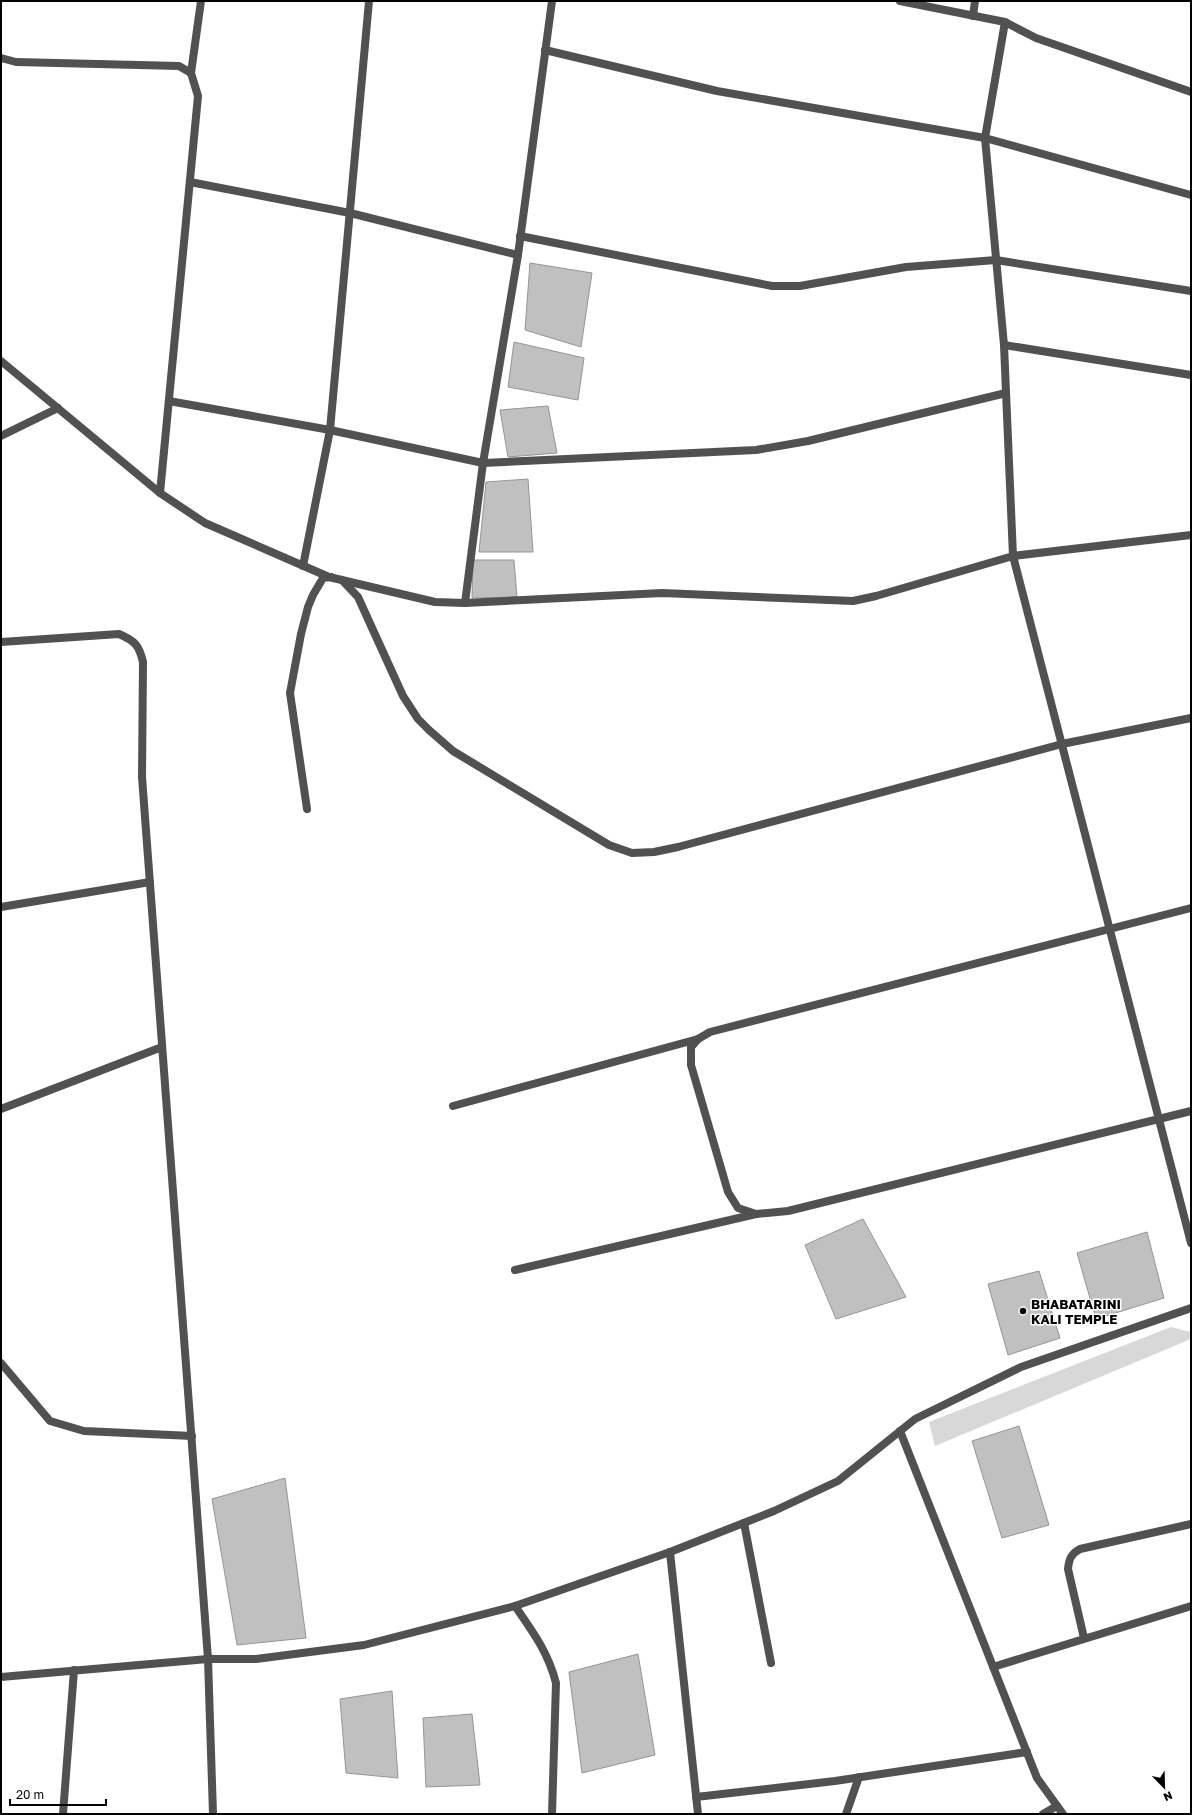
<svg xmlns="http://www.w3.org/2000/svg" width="1192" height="1815" viewBox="0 0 1192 1815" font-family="'Golos Text',sans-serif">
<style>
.green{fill:#d8d8d8}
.building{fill:#c0c0c0;stroke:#959595}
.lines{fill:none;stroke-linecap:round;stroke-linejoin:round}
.minor{stroke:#515151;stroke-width:8}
.poi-dot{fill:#000;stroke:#fff;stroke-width:1.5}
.labels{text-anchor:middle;stroke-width:3;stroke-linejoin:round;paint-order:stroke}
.poi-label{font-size:13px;font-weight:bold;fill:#000;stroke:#fff;text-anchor:start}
</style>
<rect width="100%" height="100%" fill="#fff"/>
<!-- green -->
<polygon class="green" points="1171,1327 1191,1332 1191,1339 935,1446 929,1422"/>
<!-- building -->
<g class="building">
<polygon points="530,263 592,273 581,347 525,330"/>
<polygon points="514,342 584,358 578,400 508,387"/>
<polygon points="548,406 557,453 508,457 500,410"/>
<polygon points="528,479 533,552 479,552 486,482"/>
<polygon points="473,560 514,560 517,597 472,598"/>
<polygon points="863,1219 906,1297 836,1319 805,1245"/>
<polygon points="1147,1232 1164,1298 1096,1319 1077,1253"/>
<polygon points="1039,1271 1060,1338 1008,1355 988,1284"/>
<polygon points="1019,1426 1049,1525 1002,1538 972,1441"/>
<polygon points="285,1478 306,1638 237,1645 212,1499"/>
<polygon points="638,1654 655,1755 582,1773 569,1672"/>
<polygon points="392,1691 398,1778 346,1773 340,1699"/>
<polygon points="472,1714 480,1785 426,1787 423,1718"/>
</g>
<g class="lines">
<!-- minor -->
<g class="minor">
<polyline points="900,1 1005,22 1036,38 1191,92"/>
<polyline points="973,16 975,1"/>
<polyline points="1005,22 985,138 1004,345 1013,556 1191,1243"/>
<polyline points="545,50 717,91 985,138 1191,195"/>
<polyline points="1,58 16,62 179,66 191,73 198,96 160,493"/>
<polyline points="191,73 201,1"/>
<polyline points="190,182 350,213 518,255"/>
<polyline points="520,236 772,286 800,286 906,267 996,260 1191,291"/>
<polyline points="1004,345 1191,375"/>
<polyline points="1,361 160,493 205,523 329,577 435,602 465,603 662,593 853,601 876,596 1013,556 1191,535"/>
<polyline points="169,401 330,430 483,463 756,450 808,441 1006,393"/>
<polyline points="1,436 58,408"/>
<polyline points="303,566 330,430 369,1"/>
<polyline points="342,580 358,597 403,696 418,719 429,730 453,751 609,845 632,853 654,852 678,847 1062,744 1191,718"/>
<polyline points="465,603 483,463 518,255 552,1"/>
<path d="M1 642 119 634C135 641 139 645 143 662L142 777 208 1659 213 1814"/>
<polyline points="307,809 290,693 301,634 308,607 313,595 323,578 331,577"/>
<polyline points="1,907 150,882"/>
<polyline points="1191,908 710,1032 698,1039 691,1047 691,1065 728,1192 738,1208 756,1214 788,1211 1191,1111"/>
<polyline points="453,1106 698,1039"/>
<polyline points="1,1109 162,1047"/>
<polyline points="515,1270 756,1214"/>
<polyline points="1,1363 50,1421 84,1431 192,1436"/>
<polyline points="900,1431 1037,1778 1063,1814"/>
<polyline points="744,1523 771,1663"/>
<polyline points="670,1552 698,1814"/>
<path d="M515 1606C533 1632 548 1652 556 1683L552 1814"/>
<path d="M1084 1638 1068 1569C1069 1559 1071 1554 1080 1549L1191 1524"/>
<polyline points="993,1667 1191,1606"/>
<polyline points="1,1677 208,1659 256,1659 364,1645 515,1606 670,1552 774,1511 838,1481 915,1419 1021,1367 1191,1308"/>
<polyline points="696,1797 835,1781 1027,1752"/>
<polyline points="63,1814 74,1670"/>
<polyline points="846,1814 859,1777"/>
<polyline points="1043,1814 1057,1806"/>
</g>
</g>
<!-- markers -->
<circle class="poi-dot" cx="1023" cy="1311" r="4"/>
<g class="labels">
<!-- poi labels -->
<g class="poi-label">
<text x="1031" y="1309">BHABATARINI<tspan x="1031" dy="15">KALI TEMPLE</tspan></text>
</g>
</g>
<!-- border -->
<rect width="1192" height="1815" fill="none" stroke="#000000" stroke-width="4"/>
<!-- north arrow -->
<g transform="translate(1164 1787) rotate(157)" stroke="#ffffff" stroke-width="3" paint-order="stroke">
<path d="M0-3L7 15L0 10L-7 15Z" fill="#000000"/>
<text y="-6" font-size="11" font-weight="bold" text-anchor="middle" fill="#000000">N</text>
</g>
<!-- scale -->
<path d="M10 1799v6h96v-6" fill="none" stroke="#000000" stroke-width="2"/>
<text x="16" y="1799" font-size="12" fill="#000000" stroke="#ffffff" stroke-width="3" paint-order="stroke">20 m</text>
</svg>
